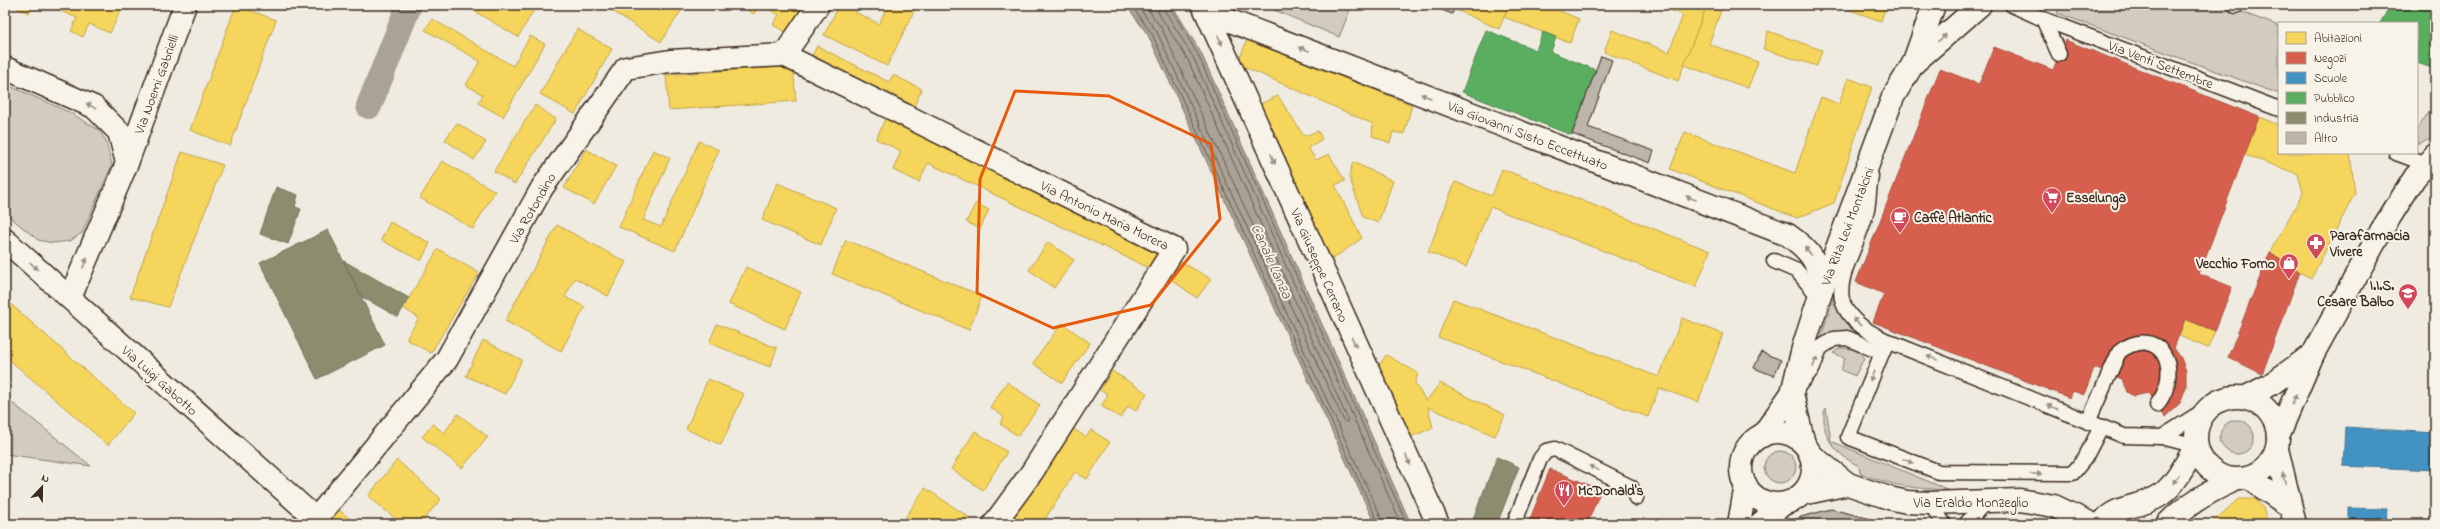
<svg xmlns="http://www.w3.org/2000/svg" width="2440" height="529" viewBox="0 0 2440 529" font-family="'Indie Flower',sans-serif">
<style>
.green{fill:#d1cbc0;stroke:#867a6f}
.water{fill:#aaa296;stroke:#7e7266}
.homes{fill:#f6d55c;stroke:#bea249}
.shops{fill:#d6604d;stroke:#a8503f}
.schools{fill:#4393c3;stroke:#417492}
.public{fill:#5aae61;stroke:#51864d}
.industry{fill:#8c8c6e;stroke:#746f56}
.lines{fill:none;stroke-linecap:round;stroke-linejoin:round}
.shore{stroke:#675a4e;stroke-width:1}
.canal{stroke:#aaa296;stroke-width:26}
.building{fill:#bdb5aa;stroke:#3b2a1e}
.lane-casing{stroke:#3b2a1e;stroke-width:17}
.street-casing{stroke:#3b2a1e;stroke-width:25}
.secondary-casing{stroke:#3b2a1e;stroke-width:25}
.primary-casing{stroke:#3b2a1e;stroke-width:25}
.lane{stroke:#f7f3e8;stroke-width:14}
.street{stroke:#f7f3e8;stroke-width:22}
.secondary{stroke:#f7f3e8;stroke-width:22}
.primary{stroke:#f7f3e8;stroke-width:22}
.oneway{fill:#998e83}
.marked{fill:none;stroke:#e8590c;stroke-width:3;stroke-linejoin:round}
.labels{text-anchor:middle;stroke-width:4;stroke-linejoin:round;paint-order:stroke}
.street-label{font-size:14px;fill:#3b2a1e;stroke:#f7f3e8}
.poi-label{font-size:14px;font-weight:bold;fill:#3b2a1e;stroke:#f7f3e8;text-anchor:start}
.water-label{font-size:15px;font-style:italic;fill:#625448;stroke:#f7f3e8}
</style>
<rect width="100%" height="100%" fill="#efebe0"/>
<filter id="ink" filterUnits="userSpaceOnUse"><feTurbulence type="fractalNoise" baseFrequency=".025" numOctaves="2"/><feDisplacementMap in="SourceGraphic" scale="8" xChannelSelector="R" yChannelSelector="G"/><feConvolveMatrix kernelMatrix="1 2 1 2 8 2 1 2 1" color-interpolation-filters="sRGB"/></filter>
<g filter="url(#ink)">
<!-- green -->
<g class="green">
<polygon points="1262,5 1352,5 1339,37"/>
<polygon points="2060,5 2222,5 2279,26 2279,94 2057,13"/>
<polygon points="5,84 69,112 99,130 106,141 112,165 82,233 70,241 53,243 38,240 5,213"/>
<polygon points="2435,102 2435,136 2417,144 2417,130"/>
<path d="M1834 296 1840 314 1846 323 1869 340C1852 328 1834 328 1819 343Z"/>
<path d="M1840 348C1850 348 1857 349 1864 358L1855 376 1841 370 1845 358 1833 353Z"/>
<polygon points="5,397 91,466 5,454"/>
<path d="M1826 408 1831 441 1949 490C1912 488 1895 487 1860 473L1859 466C1841 457 1824 442 1824 420 1824 416 1823 412 1826 408Z"/>
<circle cx="2237" cy="437" r="17"/>
<circle cx="1780" cy="467" r="16"/>
<polygon points="2031,519 2025,524 1987,524 1994,521"/>
</g>
<!-- water -->
<polygon class="water" points="1126,5 1172,5 1201,53 1411,524 1375,524 1148,35"/>
<!-- homes -->
<g class="homes">
<polygon points="18,5 33,5 29,13 17,8"/>
<polygon points="46,5 123,5 110,33 89,24 83,37 71,31 77,18"/>
<polygon points="236,5 276,20 230,146 190,130"/>
<polygon points="464,5 537,5 518,37"/>
<polygon points="607,5 685,5 661,42 606,7"/>
<polygon points="739,5 759,5 754,14"/>
<polygon points="763,5 807,5 791,35 773,25 779,15"/>
<polygon points="839,5 859,5 855,12 879,24 888,5 917,5 887,66 824,35"/>
<polygon points="1456,5 1509,5 1499,29 1454,9"/>
<polygon points="1509,5 1546,5 1579,19 1570,43 1504,17"/>
<polygon points="1658,5 1707,5 1678,81 1604,52 1612,30 1669,52 1683,15"/>
<polygon points="1707,5 1723,5 1709,44 1758,62 1748,88 1684,65"/>
<polygon points="1836,5 1886,5 1881,21"/>
<polygon points="432,19 513,66 530,36 545,44 503,117 478,103 483,95 466,85 480,61 425,30"/>
<polygon points="577,29 612,49 575,114 540,94"/>
<polygon points="1768,31 1822,50 1817,66 1763,49"/>
<polygon points="1247,39 1412,105 1404,134 1393,132 1390,143 1372,136 1373,124 1238,64"/>
<polygon points="817,46 889,82 893,75 922,89 914,106 888,92 885,99 809,61"/>
<polygon points="793,66 796,101 669,110 666,75"/>
<polygon points="1848,78 1872,87 1834,203 1797,218 1670,169 1685,132 1795,173 1821,97 1839,104"/>
<polygon points="1278,96 1304,136 1318,131 1322,139 1308,148 1316,160 1329,154 1345,181 1335,185 1362,238 1330,261 1260,104"/>
<polygon points="535,105 556,119 515,184 494,171"/>
<polygon points="886,117 1161,247 1151,269 928,163 919,182 893,170 901,151 876,139"/>
<polygon points="2259,117 2279,125 2279,153 2350,153 2355,193 2311,279 2270,252 2303,193 2298,174 2245,155"/>
<polygon points="457,123 486,142 474,160 445,140"/>
<polygon points="699,141 719,150 675,251 619,227 653,150 670,158 643,220 661,227"/>
<polygon points="586,149 616,166 594,204 564,188"/>
<polygon points="182,152 223,165 168,307 130,297"/>
<polygon points="442,161 495,191 473,229 420,198"/>
<polygon points="1353,162 1393,181 1378,223 1363,217 1349,176"/>
<polygon points="1502,169 1710,251 1696,287 1490,207 1466,267 1428,252 1455,182 1492,196"/>
<polygon points="777,183 836,208 821,245 762,220"/>
<polygon points="976,203 989,210 980,229 966,222"/>
<polygon points="390,222 430,243 421,261 381,240"/>
<polygon points="557,225 626,262 608,296 575,278 565,297 585,307 561,351 505,321"/>
<polygon points="846,240 982,296 969,330 832,274"/>
<polygon points="1048,242 1074,260 1054,288 1029,270"/>
<polygon points="438,249 479,273 431,353 406,339 419,318 403,308"/>
<polygon points="1180,261 1211,279 1197,298 1169,278"/>
<polygon points="746,267 801,292 785,329 729,304"/>
<polygon points="5,299 134,413 108,445 5,356"/>
<polygon points="1453,299 1659,377 1682,318 1723,334 1698,402 1659,388 1648,417 1438,337"/>
<polygon points="2185,319 2215,331 2208,348 2179,336"/>
<polygon points="1062,323 1090,343 1062,383 1033,363"/>
<polygon points="717,324 777,348 770,367 709,343"/>
<polygon points="483,340 522,360 505,394 466,376"/>
<polygon points="1386,355 1418,373 1415,383 1426,401 1440,383 1505,415 1495,436 1428,407 1433,428 1405,439 1374,373"/>
<polygon points="1112,371 1147,393 1136,411 1128,406 1121,418 1101,406 1108,395 1100,390"/>
<polygon points="708,379 744,394 721,445 686,429"/>
<polygon points="1007,382 1040,405 1018,436 1000,424 1004,417 990,407"/>
<polygon points="458,414 488,437 462,468 422,437 433,424 444,433"/>
<polygon points="1069,426 1086,437 1091,430 1110,442 1087,479 1075,472 1042,524 1017,524 1009,518"/>
<polygon points="975,431 1007,452 983,490 951,469"/>
<polygon points="397,460 441,499 420,524 402,524 368,496"/>
<polygon points="925,488 969,517 964,524 901,524"/>
<polygon points="2238,499 2255,499 2263,508 2268,524 2211,524"/>
<polygon points="333,505 356,524 314,524"/>
</g>
<!-- shops -->
<g class="shops">
<polygon points="2065,40 2259,117 2199,274 2232,287 2215,331 2185,319 2174,348 2181,358 2186,371 2186,387 2180,403 2165,417 2149,393 2133,396 2127,392 2122,379 2094,368 2084,395 2073,391 2070,398 1873,322 1884,294 1856,282 1940,69 1979,84 1994,47 2053,70"/>
<polygon points="2270,252 2300,272 2262,374 2228,357"/>
<polygon points="1550,469 1601,490 1587,524 1528,524"/>
</g>
<!-- schools -->
<g class="schools">
<polygon points="2435,325 2435,361 2434,361"/>
<polygon points="2345,427 2435,433 2435,470 2343,466"/>
<polygon points="2349,508 2387,509 2386,524 2349,524"/>
</g>
<!-- public -->
<g class="public">
<polygon points="2391,5 2435,5 2435,69 2417,63 2417,23 2380,23"/>
<polygon points="1486,30 1536,50 1543,32 1556,37 1551,52 1596,70 1571,135 1462,92"/>
</g>
<!-- industry -->
<g class="industry">
<polygon points="276,187 298,195 295,207 301,209 288,244 260,234"/>
<polygon points="328,230 385,345 317,379 260,263"/>
<polygon points="344,261 409,298 398,317 362,297"/>
<polygon points="1497,457 1519,467 1497,524 1471,524"/>
</g>
<g class="lines">
<!-- shore -->
<g class="shore">
<polyline points="1131,5 1152,34 1379,524"/>
<polyline points="1137,5 1157,32 1384,524"/>
<polyline points="1145,5 1162,29 1344,421 1347,422 1348,420 1188,60 1159,14 1157,5"/>
<polyline points="1163,5 1165,11 1193,57 1401,524"/>
<polyline points="1169,5 1198,55 1407,524"/>
</g>
<!-- canal -->
<polyline class="canal" points="369,106 409,5"/>
</g>
<!-- building -->
<g class="building">
<polygon points="1429,5 1456,5 1452,14"/>
<polygon points="2257,5 2269,5 2268,9"/>
<polygon points="1601,56 1612,60 1588,127 1654,151 1650,163 1572,134"/>
<polygon points="1761,352 1781,360 1774,376 1754,368"/>
<polygon points="1831,509 1871,519 1875,524 1787,524 1801,517"/>
</g>
<g class="lines">
<!-- lane casing -->
<g class="lane-casing">
<g id="lane">
<polyline points="2012,5 2043,19 2279,109"/>
<polyline points="2236,6 2236,5"/>
<polyline points="2043,19 2059,54"/>
<polyline points="2396,153 2426,164"/>
<path d="M1871 176C1869 187 1869 199 1867 210 1853 267 1808 304 1885 340L2124 436 2162 437 2196 446"/>
<polyline points="1774,261 1797,271 1820,298"/>
<polyline points="1890,342 1882,353 1848,437 1939,472 2073,473 2085,458 2101,427"/>
<polyline points="1795,390 1813,368 1820,348 1834,339 1847,338 1882,353"/>
<path d="M2088 422 2119 352C2158 323 2185 367 2157 405"/>
<polyline points="2162,437 2208,408"/>
<polyline points="1930,503 1944,524"/>
<polyline points="1514,524 1540,459 1546,451 1555,449 1631,487 1636,498"/>
<polyline points="1966,524 1986,501"/>
</g>
</g>
<!-- street casing -->
<g class="street-casing">
<g id="street">
<polyline points="1203,5 1438,524"/>
<path d="M1207 12 1788 235C1811 251 1816 260 1823 286"/>
<polyline points="784,55 1174,249 1032,472 994,524"/>
<polyline points="5,68 94,107 119,132 127,163 70,298"/>
<polyline points="127,163 185,5"/>
<polyline points="5,240 316,519"/>
<polyline points="2246,397 2270,385 2313,354"/>
<polyline points="2278,436 2313,354 2381,231 2415,177 2435,155"/>
<polyline points="308,524 316,519 447,359 542,188 626,68 670,61 784,55 818,5"/>
</g>
</g>
<!-- secondary casing -->
<g class="secondary-casing">
<g id="secondary">
<circle cx="2237" cy="438" r="41"/>
<polyline points="2277,449 2295,524"/>
<polyline points="1810,454 1848,484 1889,498 1907,502 1930,503 2020,500 2054,506 2092,524"/>
<polyline points="2249,478 2290,507"/>
<polyline points="1802,494 1848,484"/>
<path d="M2102 524C2114 504 2144 508 2162 494 2177 483 2186 462 2196 446"/>
<path d="M2167 524C2187 504 2209 491 2235 480"/>
</g>
</g>
<!-- primary casing -->
<g class="primary-casing">
<g id="primary">
<polyline points="1915,62 1980,5"/>
<polyline points="1792,393 1804,444"/>
<circle cx="1777" cy="468" r="36"/>
<polyline points="1762,436 1792,393 1803,348 1823,286 1893,97 1913,64 1934,5"/>
<polyline points="1739,524 1746,485"/>
<polyline points="1760,524 1783,504"/>
</g>
</g>
<!-- lane -->
<use href="#lane" class="lane"/>
<!-- street -->
<use href="#street" class="street"/>
<!-- secondary -->
<use href="#secondary" class="secondary"/>
<!-- primary -->
<use href="#primary" class="primary"/>
</g>
<!-- one-way arrows -->
<defs><path id="oneway-solid" d="M-6-.8H1V-3.2L6.5 0L1 3.2V.8H-6Z"/></defs>
<g class="oneway">
<use href="#oneway-solid" transform="translate(1942 38) rotate(-41)"/>
<use href="#oneway-solid" transform="translate(1220 40) rotate(66)"/>
<use href="#oneway-solid" transform="translate(1304 49) rotate(-159)"/>
<use href="#oneway-solid" transform="translate(1426 96) rotate(-159)"/>
<use href="#oneway-solid" transform="translate(91 106) rotate(-151)"/>
<use href="#oneway-solid" transform="translate(1273 159) rotate(66)"/>
<use href="#oneway-solid" transform="translate(1691 198) rotate(-159)"/>
<use href="#oneway-solid" transform="translate(1808 251) rotate(-130)"/>
<use href="#oneway-solid" transform="translate(85 263) rotate(-67)"/>
<use href="#oneway-solid" transform="translate(34 266) rotate(42)"/>
<use href="#oneway-solid" transform="translate(1857 322) rotate(-136)"/>
<use href="#oneway-solid" transform="translate(1354 342) rotate(65)"/>
<use href="#oneway-solid" transform="translate(1932 358) rotate(-158)"/>
<use href="#oneway-solid" transform="translate(1815 362) rotate(-69)"/>
<use href="#oneway-solid" transform="translate(1872 376) rotate(111)"/>
<use href="#oneway-solid" transform="translate(2294 400) rotate(-67)"/>
<use href="#oneway-solid" transform="translate(2052 407) rotate(-158)"/>
<use href="#oneway-solid" transform="translate(1408 460) rotate(65)"/>
<use href="#oneway-solid" transform="translate(1908 461) rotate(21)"/>
<use href="#oneway-solid" transform="translate(1594 468) rotate(-154)"/>
<use href="#oneway-solid" transform="translate(2036 474)"/>
<use href="#oneway-solid" transform="translate(2284 478) rotate(-103)"/>
<use href="#oneway-solid" transform="translate(2176 479) rotate(124)"/>
</g>
</g>
<!-- marked area -->
<path class="marked" d="M1015 91 1109 96 1211 144 1220 219 1151 305 1053 328 977 293 980 179Z"/>
<!-- icons -->
<defs>
<g id="supermarket-pin" transform="scale(1)"><path d="M0 17L-7.5 6A9.5 9.5 0 1 1 7.5 6Z" fill="#d1495b" stroke="#f7f3e8"/><path d="M-6-5.5h2.5l.6 2H6L4.5 2H-2.5L-4.4-4H-6ZM-1.5 3.2a1.3 1.3 0 1 0 .1 0ZM3 3.2a1.3 1.3 0 1 0 .1 0Z" fill="#fff"/></g>
<g id="cafe-pin" transform="scale(1)"><path d="M0 17L-7.5 6A9.5 9.5 0 1 1 7.5 6Z" fill="#d1495b" stroke="#f7f3e8"/><path d="M-5.5-4.5H6V0H3Q3 3.5 0 3.5H-2.5Q-5.5 3.5-5.5 0ZM3-3.2v2h1.7v-2ZM-6 4.5H4V6H-6Z" fill="#fff"/></g>
<g id="pharmacy-pin" transform="scale(1)"><path d="M0 17L-7.5 6A9.5 9.5 0 1 1 7.5 6Z" fill="#d1495b" stroke="#f7f3e8"/><path d="M-2-6h4v4h4v4h-4v4h-4v-4h-4v-4h4Z" fill="#fff"/></g>
<g id="shop-pin" transform="scale(1)"><path d="M0 17L-7.5 6A9.5 9.5 0 1 1 7.5 6Z" fill="#d1495b" stroke="#f7f3e8"/><path d="M-5-2.5h2.3a2.7 3.5 0 0 1 5.4 0H5L5.5 6h-11ZM-1.5-2.5h3a1.5 2.3 0 0 0-3 0Z" fill="#fff"/></g>
<g id="school-pin" transform="scale(1)"><path d="M0 17L-7.5 6A9.5 9.5 0 1 1 7.5 6Z" fill="#d1495b" stroke="#f7f3e8"/><path d="M0-5L7-2L0 1L-7-2ZM-4 1L0 2.5L4 1V4Q0 6-4 4Z" fill="#fff"/></g>
<g id="restaurant-pin" transform="scale(1)"><path d="M0 17L-7.5 6A9.5 9.5 0 1 1 7.5 6Z" fill="#d1495b" stroke="#f7f3e8"/><path d="M-5-6h1v4h1v-4h1v4h1v-4h1v5L-1.5 .5V6h-2V.5L-5-1ZM5-6V6H3V1.5H1.5Q1.5-4 5-6Z" fill="#fff"/></g>
</defs>
<g fill-rule="evenodd">
<use href="#supermarket-pin" x="2052" y="197"/>
<use href="#cafe-pin" x="1900" y="217"/>
<use href="#pharmacy-pin" x="2316" y="243"/>
<use href="#shop-pin" x="2289" y="263"/>
<use href="#school-pin" x="2408" y="293"/>
<use href="#restaurant-pin" x="1564" y="490"/>
</g>
<g class="labels">
<!-- street labels -->
<g class="street-label">
<text transform="translate(2161 64) rotate(21)" y="5">Via Venti Settembre</text>
<text transform="translate(156 84) rotate(-70)" y="5">Via Noemi Gabrielli</text>
<text transform="translate(1528 135) rotate(21)" y="5">Via Giovanni Sisto Eccettuato</text>
<text transform="translate(532 208) rotate(-60)" y="5">Via Rotondino</text>
<text transform="translate(1105 215) rotate(26)" y="5">Via Antonio Maria Morera</text>
<text transform="translate(1847 226) rotate(-69)" y="5">Via Rita Levi Montalcini</text>
<text transform="translate(1320 265) rotate(66)" y="5">Via Giuseppe Cerrano</text>
<text transform="translate(160 380) rotate(42)" y="5">Via Luigi Gabotto</text>
<text x="1971" y="507">Via Eraldo Monzeglio</text>
</g>
<!-- poi labels -->
<g class="poi-label">
<text x="2066" y="202">Esselunga</text>
<text x="1914" y="222">Caffè Atlantic</text>
<text x="2330" y="240">Parafarmacia<tspan x="2330" dy="16">Vivere</tspan></text>
<text x="2275" y="268" text-anchor="end">Vecchio Forno</text>
<text x="2394" y="290" text-anchor="end">I.I.S.<tspan x="2394" dy="16">Cesare Balbo</tspan></text>
<text x="1578" y="495">McDonald's</text>
</g>
<!-- water labels -->
<g class="water-label">
<text transform="translate(1272 261) rotate(66)" y="5">Canale Lanza</text>
</g>
</g>
<!-- margin -->
<rect width="2440" height="529" fill="none" stroke="#f7f3e8" stroke-width="20"/>
<rect x="10" y="10" width="2420" height="509" fill="none" stroke="#3b2a1e" stroke-width="1.5" filter="url(#ink)"/>
<!-- legend -->
<rect x="2278" y="22" width="140" height="132" fill="#f7f3e8" stroke="#aca397"/>
<rect x="2286" y="32" width="20" height="12" fill="#f6d55c" stroke="#aca397"/>
<text x="2314" y="42" font-size="12" fill="#3b2a1e">Abitazioni</text>
<rect x="2286" y="52" width="20" height="12" fill="#d6604d" stroke="#aca397"/>
<text x="2314" y="62" font-size="12" fill="#3b2a1e">Negozi</text>
<rect x="2286" y="72" width="20" height="12" fill="#4393c3" stroke="#aca397"/>
<text x="2314" y="82" font-size="12" fill="#3b2a1e">Scuole</text>
<rect x="2286" y="92" width="20" height="12" fill="#5aae61" stroke="#aca397"/>
<text x="2314" y="102" font-size="12" fill="#3b2a1e">Pubblico</text>
<rect x="2286" y="112" width="20" height="12" fill="#8c8c6e" stroke="#aca397"/>
<text x="2314" y="122" font-size="12" fill="#3b2a1e">Industria</text>
<rect x="2286" y="132" width="20" height="12" fill="#bdb5aa" stroke="#aca397"/>
<text x="2314" y="142" font-size="12" fill="#3b2a1e">Altro</text>
<!-- north arrow -->
<g transform="translate(42 487) rotate(22)" stroke="#f7f3e8" stroke-width="3" paint-order="stroke">
<path d="M0-3L7 15L0 10L-7 15Z" fill="#3b2a1e"/>
<text y="-6" font-size="11" font-weight="bold" text-anchor="middle" fill="#3b2a1e">N</text>
</g>
</svg>
